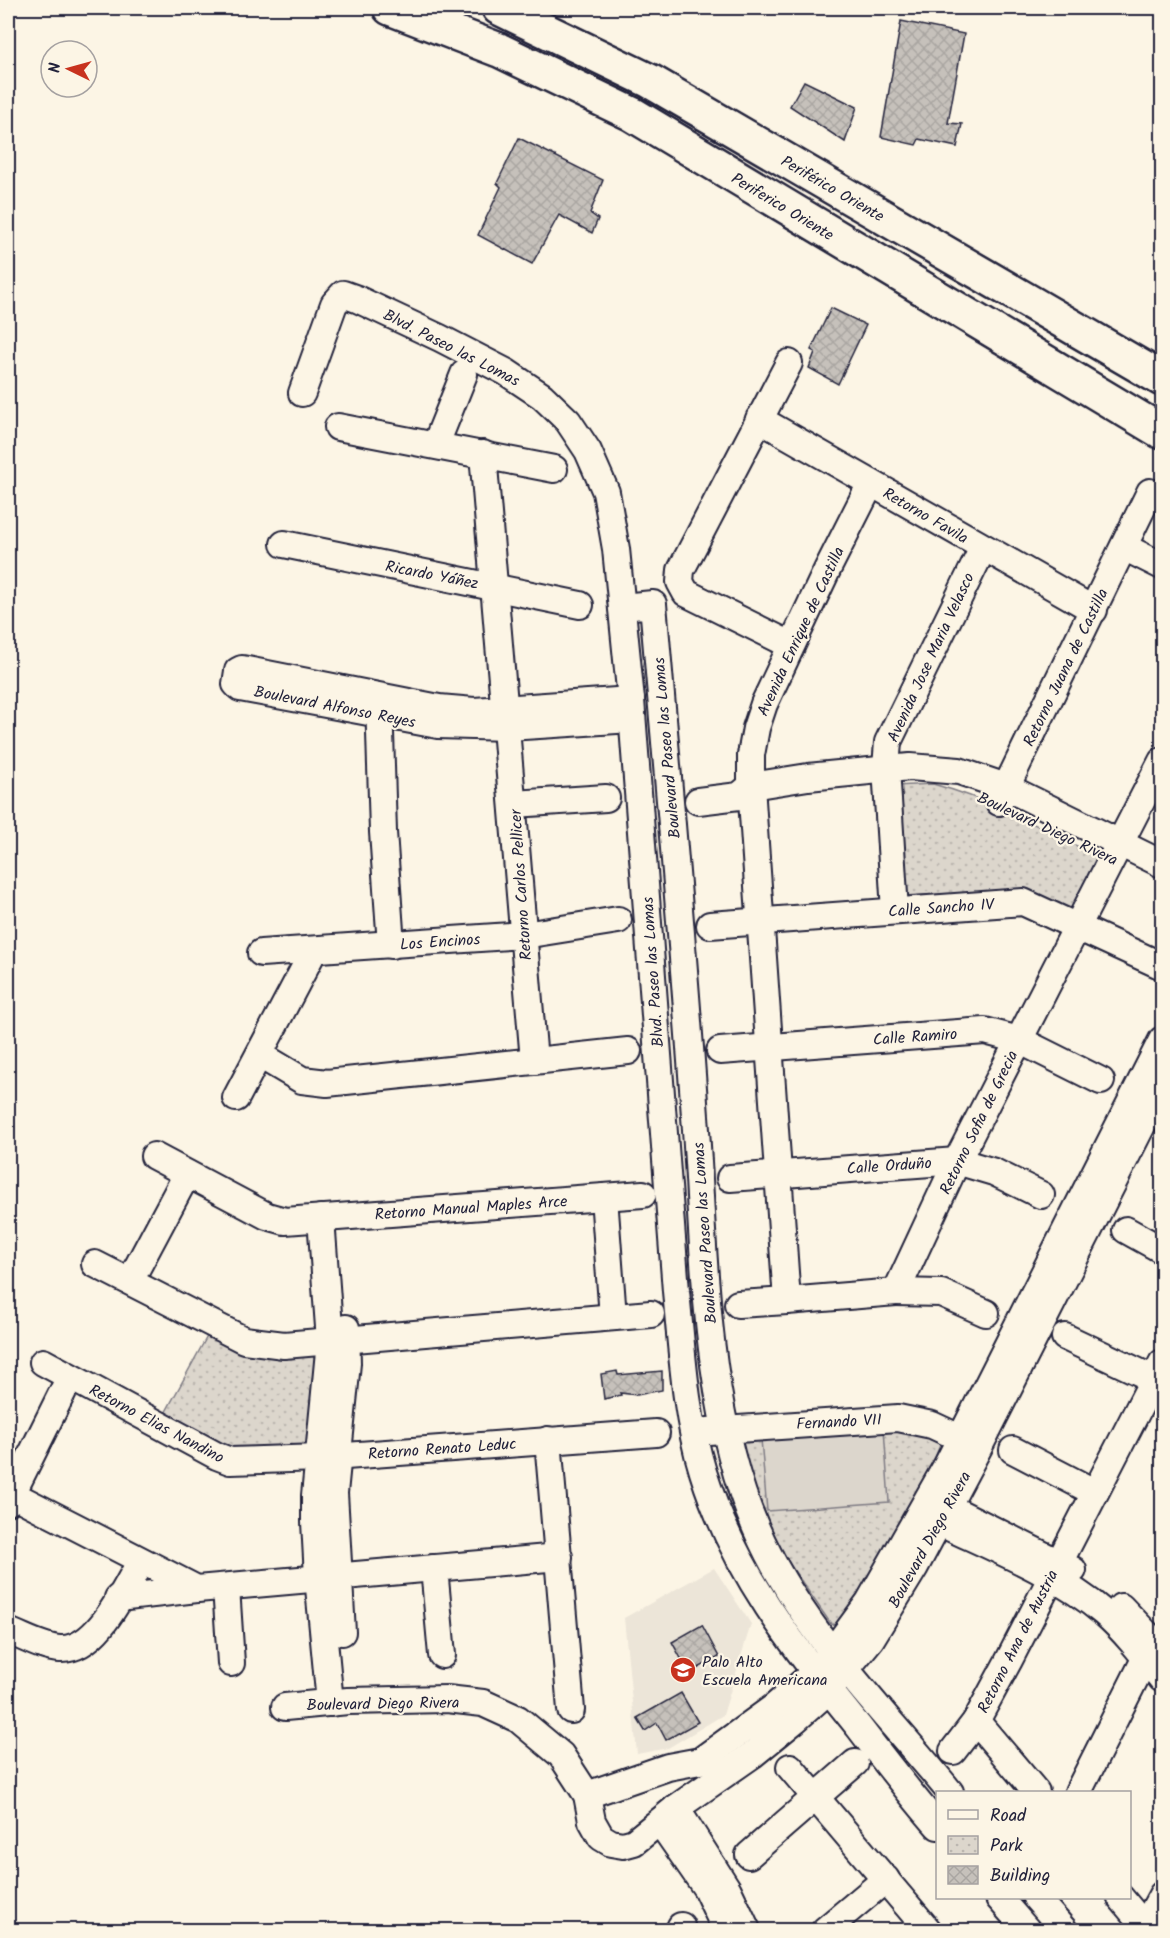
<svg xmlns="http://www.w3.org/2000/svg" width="1170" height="1938" viewBox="0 0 1170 1938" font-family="Kalam,sans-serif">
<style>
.built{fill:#ece5d8}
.park{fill:url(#park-dots);stroke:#7f7c84;stroke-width:1.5}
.garden{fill:#dcd6cc;stroke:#7f7c84;stroke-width:1.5}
.building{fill:url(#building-cross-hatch);stroke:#22223b;stroke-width:1.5}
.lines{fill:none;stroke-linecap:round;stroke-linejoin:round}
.minor-casing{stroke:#22223b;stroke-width:30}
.highway-casing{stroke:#22223b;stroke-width:38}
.minor{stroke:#fcf5e5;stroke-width:26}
.highway{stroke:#fcf5e5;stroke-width:33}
.labels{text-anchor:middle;stroke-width:4.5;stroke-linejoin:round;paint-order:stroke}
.street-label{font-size:16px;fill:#22223b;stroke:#fcf5e5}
.poi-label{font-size:16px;fill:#22223b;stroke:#fcf5e5;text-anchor:start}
</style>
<defs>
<pattern id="park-dots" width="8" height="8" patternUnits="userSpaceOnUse" patternTransform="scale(1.5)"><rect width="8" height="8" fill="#dcd6cc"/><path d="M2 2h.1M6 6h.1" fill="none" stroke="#bcb7b0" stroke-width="1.8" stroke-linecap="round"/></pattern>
<pattern id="building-cross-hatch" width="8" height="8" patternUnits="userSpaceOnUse" patternTransform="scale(1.5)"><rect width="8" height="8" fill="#c6c1bb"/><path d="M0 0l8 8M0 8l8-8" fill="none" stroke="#aaa6a2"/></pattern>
</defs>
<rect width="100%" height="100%" fill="#fcf5e5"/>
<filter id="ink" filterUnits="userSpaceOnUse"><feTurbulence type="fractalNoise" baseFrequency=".0167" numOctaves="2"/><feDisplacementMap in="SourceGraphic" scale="12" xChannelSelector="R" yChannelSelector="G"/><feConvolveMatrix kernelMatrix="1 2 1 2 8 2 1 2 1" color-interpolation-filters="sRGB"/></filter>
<g filter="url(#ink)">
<!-- built -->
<polygon class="built" points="714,1568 751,1624 723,1715 668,1748 637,1754 624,1618"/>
<!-- park -->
<g class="park">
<path d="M933 784C992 800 1046 830 1100 858L1072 912 1029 890 902 896 894 786Z"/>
<polygon points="210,1331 321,1351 311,1448 229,1455 162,1419"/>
<path d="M908 1423 942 1440C918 1505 878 1569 837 1625L831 1624 786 1559 756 1497 735 1432Z"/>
</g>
<!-- garden -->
<polygon class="garden" points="884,1429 889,1502 767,1511 761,1439"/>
<!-- building -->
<g class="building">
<polygon points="901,21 964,34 948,123 962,124 957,147 919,139 916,145 881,137"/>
<polygon points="804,81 857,107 845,142 790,106"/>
<polygon points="519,138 603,180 590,213 598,219 592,233 559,215 532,264 478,235 501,187 497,183"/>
<polygon points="831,308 866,325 838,384 809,368 815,352 811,350"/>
<polygon points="617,1371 618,1375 662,1371 662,1390 637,1395 620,1393 621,1395 604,1399 601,1374"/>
<polygon points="702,1625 719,1657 689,1673 672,1642"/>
<polygon points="681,1693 698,1722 666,1740 657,1723 645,1731 637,1718"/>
</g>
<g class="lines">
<!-- minor casing -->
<g class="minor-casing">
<g id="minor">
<polyline points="789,363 681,570 680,582 686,593 791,645"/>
<path d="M302 393 334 304 343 294 357 299 440 338 506 372 542 396 568 421 588 451 606 492 616 549 631 700 676 1291C682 1351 685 1414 703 1472 734 1572 793 1646 858 1726 884 1760 910 1794 938 1826"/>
<polyline points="759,419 1094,610"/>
<polyline points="338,427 554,469"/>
<polyline points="436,444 464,374"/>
<polyline points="483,454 534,1061"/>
<polyline points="871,483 828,568 764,704 756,728 751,755 751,786 787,1301 896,1292 957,1161 1162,761"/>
<polyline points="284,544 580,605"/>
<polyline points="1124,547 1162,566"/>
<path d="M622 607 653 604C668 775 683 945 695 1116 705 1249 703 1405 756 1528 799 1628 882 1709 950 1792"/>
<polyline points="379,699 383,832 391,945"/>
<polyline points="631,700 474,711 439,708 242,669 238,671 236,684 240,688 438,725 508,727 632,719"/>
<polyline points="698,801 739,796 751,786 808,777 910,767 959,771 1006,787 1162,864"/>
<polyline points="999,802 1150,492"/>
<polyline points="514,804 606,798"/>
<polyline points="895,911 886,768 888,742 983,548"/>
<polyline points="710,925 1023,902 1160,965"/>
<polyline points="261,953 524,935 618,920"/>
<polyline points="720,1051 985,1031 1019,1040 1101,1081"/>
<polyline points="260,1055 302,1080 327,1083 628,1051"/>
<polyline points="236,1098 314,950"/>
<polyline points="154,1156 267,1216 285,1221 643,1194"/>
<polyline points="730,1178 957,1161 994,1172 1041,1195"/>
<polyline points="604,1197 613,1317"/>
<polyline points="321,1218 330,1341 315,1496 315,1522 318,1577 330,1703"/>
<polyline points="1126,1230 1162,1250"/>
<polyline points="95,1264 244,1340 284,1345 651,1314"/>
<polyline points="130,1281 187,1174"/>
<polyline points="896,1292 941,1293 986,1313"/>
<polyline points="738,1304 787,1301"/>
<polyline points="1065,1337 1162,1383"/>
<polyline points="43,1362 217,1456 230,1461 319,1458 656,1433"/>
<polyline points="708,1431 898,1418 932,1425 975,1445"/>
<polyline points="548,1440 571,1710"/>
<polyline points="1013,1450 1094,1492"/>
<polyline points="8,1492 197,1589 559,1557"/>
<polyline points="932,1499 1073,1570"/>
<polyline points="8,1502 70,1377"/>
<path d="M926 1516C984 1545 1055 1571 1104 1613 1126 1632 1144 1656 1162 1679"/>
<polyline points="434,1568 442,1655"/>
<polyline points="226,1587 231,1663"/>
<polyline points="118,1598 197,1589"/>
<polyline points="1121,1607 1162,1650"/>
<path d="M8 1631C24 1637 43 1648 60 1649 98 1651 124 1589 141 1561"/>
<polyline points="342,1632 334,1493 347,1363 346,1328"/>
<polyline points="285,1707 348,1701 447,1699 483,1703 518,1719 561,1755 587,1795 592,1821 601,1837 611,1843 623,1845 634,1842 676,1808 752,1755 795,1720 829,1690 871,1639 915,1567 979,1447 1162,1086"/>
<polyline points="976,1721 1036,1792"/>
<polyline points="953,1751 976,1721 1009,1660 1162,1363"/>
<polyline points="790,1767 928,1930"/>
<polyline points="1078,1792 1152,1645"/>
<polyline points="587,1795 668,1767 700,1761 773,1708 815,1672 833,1651 869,1602 947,1465 1162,1040"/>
<polyline points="676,1808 728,1890 747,1930"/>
<polyline points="660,1822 706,1888 726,1930"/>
<polyline points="749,1855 855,1763"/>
<polyline points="999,1898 1027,1930"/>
<polyline points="1036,1898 1064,1930"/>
<polyline points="1121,1898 1146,1928"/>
<polyline points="679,1930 681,1926"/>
<polyline points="825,1930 886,1879"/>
<polyline points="1143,1930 1162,1895"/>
</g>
</g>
<!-- highway casing -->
<g class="highway-casing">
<g id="highway">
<polyline points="390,8 499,50 632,114 1162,432"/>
<polyline points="499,8 650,81 1162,379"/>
</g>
</g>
<!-- minor -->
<use href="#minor" class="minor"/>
<!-- highway -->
<use href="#highway" class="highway"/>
</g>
</g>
<!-- icons -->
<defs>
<g id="school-disc" transform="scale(1.35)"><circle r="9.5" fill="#c8321e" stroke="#fcf5e5"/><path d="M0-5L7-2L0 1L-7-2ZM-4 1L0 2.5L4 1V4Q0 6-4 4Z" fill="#fff"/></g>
</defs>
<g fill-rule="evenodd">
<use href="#school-disc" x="683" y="1670"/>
</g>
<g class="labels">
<!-- street labels -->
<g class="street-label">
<text transform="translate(833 188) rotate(30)" y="6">Periférico Oriente</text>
<text transform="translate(783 206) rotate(31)" y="6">Periferico Oriente</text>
<text transform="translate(452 347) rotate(27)" y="6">Blvd. Paseo las Lomas</text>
<text transform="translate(926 515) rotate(30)" y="6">Retorno Favila</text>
<text transform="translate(432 574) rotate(11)" y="6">Ricardo Yáñez</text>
<text transform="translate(800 631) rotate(-65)" y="6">Avenida Enrique de Castilla</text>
<text transform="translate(930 657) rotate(-65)" y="6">Avenida Jose Maria Velasco</text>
<text transform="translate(1065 667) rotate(-64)" y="6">Retorno Juana de Castilla</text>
<text transform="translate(335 706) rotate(11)" y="6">Boulevard Alfonso Reyes</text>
<text transform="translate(666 748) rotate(-95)" y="6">Boulevard Paseo las Lomas</text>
<text transform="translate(1048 828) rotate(25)" y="6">Boulevard Diego Rivera</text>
<text transform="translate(520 885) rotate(-94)" y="6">Retorno Carlos Pellicer</text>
<text transform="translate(941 907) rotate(-4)" y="6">Calle Sancho IV</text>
<text transform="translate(440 941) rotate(-4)" y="6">Los Encinos</text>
<text transform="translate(652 972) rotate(-94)" y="6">Blvd. Paseo las Lomas</text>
<text transform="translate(915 1036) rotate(-4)" y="6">Calle Ramiro</text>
<text transform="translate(978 1122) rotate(-64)" y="6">Retorno Sofia de Grecia</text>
<text transform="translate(889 1165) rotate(-4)" y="6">Calle Orduño</text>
<text transform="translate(471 1207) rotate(-4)" y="6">Retorno Manual Maples Arce</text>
<text transform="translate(704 1233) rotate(-94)" y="6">Boulevard Paseo las Lomas</text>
<text transform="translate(839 1421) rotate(-3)" y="6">Fernando VII</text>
<text transform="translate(157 1423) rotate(28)" y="6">Retorno Elias Nandino</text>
<text transform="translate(442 1448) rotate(-4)" y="6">Retorno Renato Leduc</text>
<text transform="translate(929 1539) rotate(-61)" y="6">Boulevard Diego Rivera</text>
<text transform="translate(1017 1641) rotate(-63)" y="6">Retorno Ana de Austria</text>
<text transform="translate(383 1703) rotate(-1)" y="6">Boulevard Diego Rivera</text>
</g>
<!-- poi labels -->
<g class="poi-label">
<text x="702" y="1667">Palo Alto<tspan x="702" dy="18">Escuela Americana</tspan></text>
</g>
</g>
<!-- margin -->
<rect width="1170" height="1938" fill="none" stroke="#fcf5e5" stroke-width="30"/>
<rect x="15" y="15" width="1140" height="1908" fill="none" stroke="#22223b" stroke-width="2" filter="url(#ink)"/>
<!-- legend -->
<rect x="936" y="1791" width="195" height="108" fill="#fcf5e5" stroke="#a5a1a1" stroke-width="1.5"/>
<rect x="948" y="1810" width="30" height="9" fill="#fcf5e5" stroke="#a5a1a1" stroke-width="1.5"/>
<text x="990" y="1821" font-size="18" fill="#22223b">Road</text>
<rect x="948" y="1836" width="30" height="18" fill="url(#park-dots)" stroke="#a5a1a1" stroke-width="1.5"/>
<text x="990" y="1851" font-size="18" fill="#22223b">Park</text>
<rect x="948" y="1866" width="30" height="18" fill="url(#building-cross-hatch)" stroke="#a5a1a1" stroke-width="1.5"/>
<text x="990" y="1881" font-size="18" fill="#22223b">Building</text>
<!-- north arrow -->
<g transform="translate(69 69) rotate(275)"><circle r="28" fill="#fcf5e5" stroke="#a5a1a1" stroke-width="1.5"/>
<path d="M0-4.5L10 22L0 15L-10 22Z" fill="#c8321e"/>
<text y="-9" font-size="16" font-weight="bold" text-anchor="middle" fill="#22223b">N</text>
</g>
</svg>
